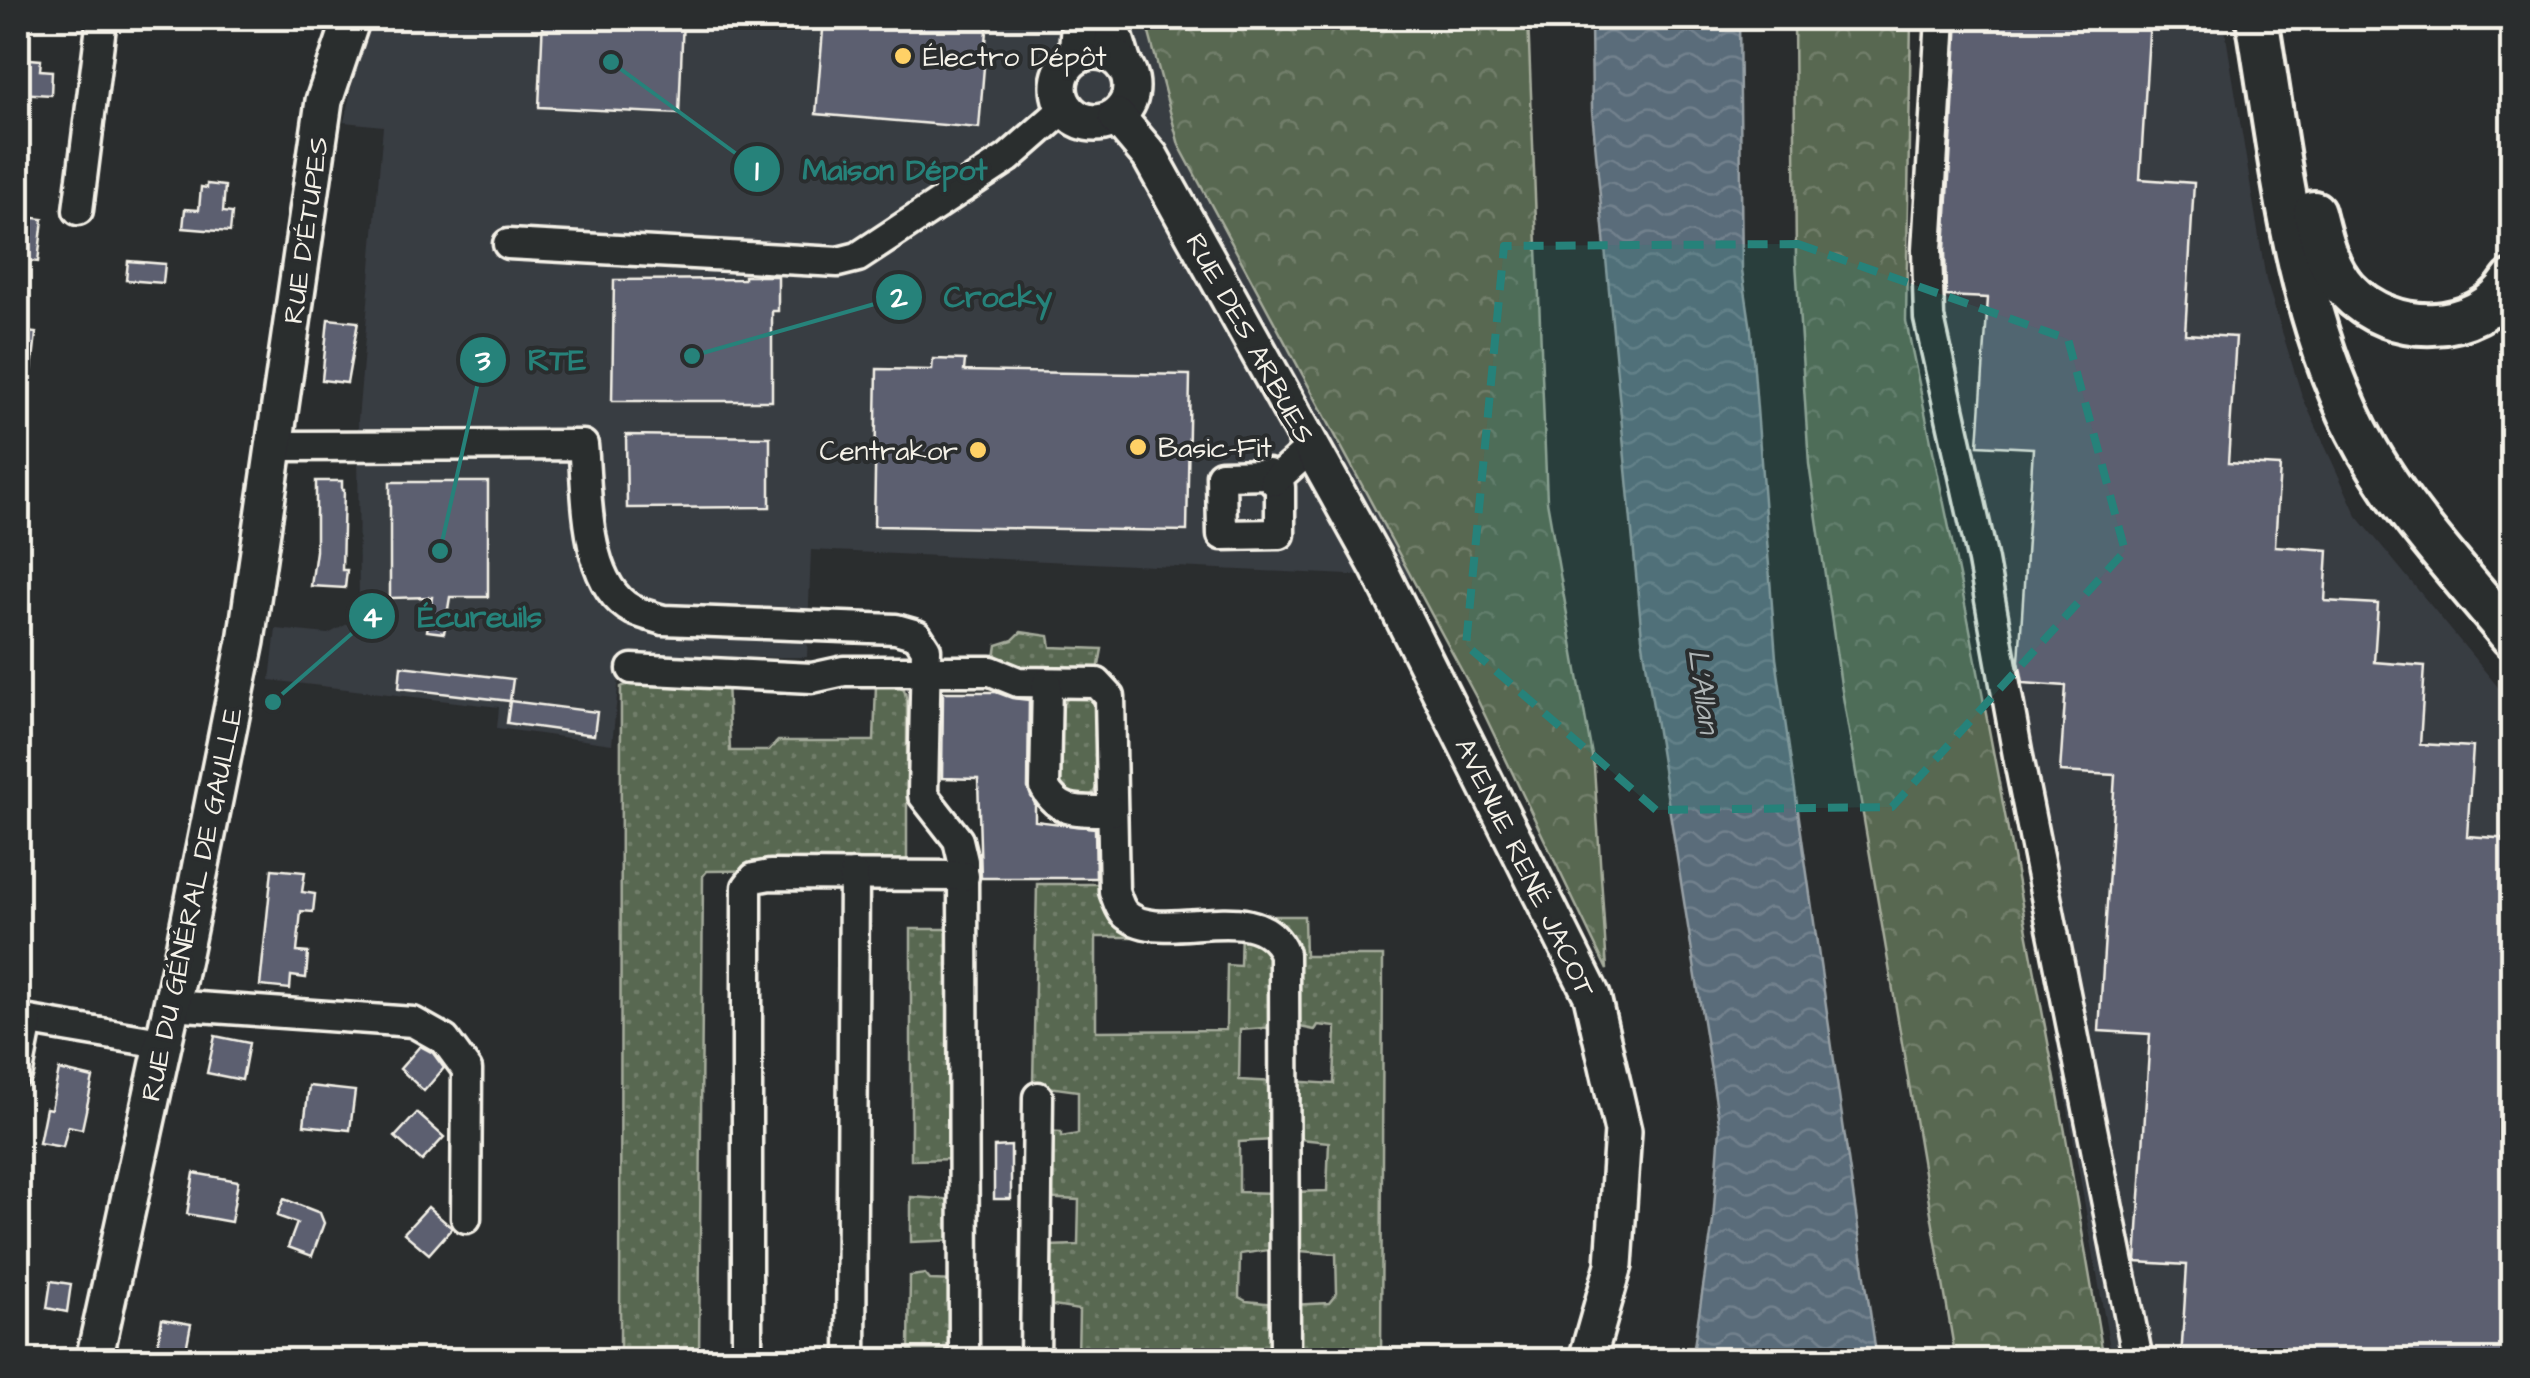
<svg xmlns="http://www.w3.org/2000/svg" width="2530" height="1378" viewBox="0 0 2530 1378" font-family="'Architects Daughter',sans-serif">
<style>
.built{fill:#393c42}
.grass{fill:url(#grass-dots);stroke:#a6ac9c;stroke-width:2.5}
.forest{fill:url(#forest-crowns);stroke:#a6ac9c;stroke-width:2.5}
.water{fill:url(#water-waves);stroke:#98a1a6;stroke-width:2.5}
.building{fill:#5b5f70;stroke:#f4f1e8;stroke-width:2.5}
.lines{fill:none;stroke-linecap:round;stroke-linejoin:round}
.minor-casing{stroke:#f4f1e8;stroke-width:35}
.major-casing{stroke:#f4f1e8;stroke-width:42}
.highway-casing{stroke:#f4f1e8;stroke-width:48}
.minor{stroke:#2a2d2e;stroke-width:28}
.major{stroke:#2a2d2e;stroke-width:35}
.highway{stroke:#2a2d2e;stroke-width:40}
.marked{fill:#26827a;fill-opacity:0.2;stroke:#26827a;stroke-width:8;stroke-dasharray:20 12;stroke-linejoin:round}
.poi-dot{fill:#ffd166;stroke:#2a2d2e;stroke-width:4}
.labels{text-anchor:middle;stroke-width:8;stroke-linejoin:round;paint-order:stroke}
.poi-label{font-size:28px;fill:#f4f1e8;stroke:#2a2d2e;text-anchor:start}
.street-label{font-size:28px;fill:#f4f1e8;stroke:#2a2d2e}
.water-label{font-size:30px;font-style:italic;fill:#afb5b6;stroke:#2a2d2e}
.leader{fill:none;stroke:#26827a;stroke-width:4}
.callout-dot{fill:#26827a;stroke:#2a2d2e;stroke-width:4}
.mark-label{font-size:30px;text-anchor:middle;font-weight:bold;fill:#fff}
.callout-label{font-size:30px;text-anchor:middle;font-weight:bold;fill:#26827a;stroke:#2a2d2e;stroke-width:8;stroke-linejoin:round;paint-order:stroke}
</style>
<defs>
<pattern id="grass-dots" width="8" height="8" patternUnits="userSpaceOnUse" patternTransform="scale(2.5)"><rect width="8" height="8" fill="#596851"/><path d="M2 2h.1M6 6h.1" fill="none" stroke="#717e6a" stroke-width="1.8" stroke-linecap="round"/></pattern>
<pattern id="forest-crowns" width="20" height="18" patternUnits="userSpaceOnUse" patternTransform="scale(2.5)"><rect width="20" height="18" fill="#596851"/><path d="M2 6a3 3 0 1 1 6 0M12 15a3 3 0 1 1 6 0" fill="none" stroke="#717e6a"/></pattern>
<pattern id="water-waves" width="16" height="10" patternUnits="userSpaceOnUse" patternTransform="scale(2.5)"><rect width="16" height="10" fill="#5a6c7a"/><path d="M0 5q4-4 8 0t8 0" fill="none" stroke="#72818d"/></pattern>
</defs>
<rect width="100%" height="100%" fill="#2a2d2e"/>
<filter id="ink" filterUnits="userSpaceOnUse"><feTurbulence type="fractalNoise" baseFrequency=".01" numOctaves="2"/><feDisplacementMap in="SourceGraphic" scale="20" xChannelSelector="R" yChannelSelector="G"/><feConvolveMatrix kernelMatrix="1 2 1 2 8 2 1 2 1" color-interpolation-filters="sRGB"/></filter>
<g filter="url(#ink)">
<!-- built -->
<g class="built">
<polygon points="374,18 1145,18 1179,145 1412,578 811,550 807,657 621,659 612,744 497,728 499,707 270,680 276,629 328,634 359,618 358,420 383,126 344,122 360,49"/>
<polygon points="1926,18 2223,18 2266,280 2302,396 2357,516 2512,704 2512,1360 2112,1360 2025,863 1980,634 1914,329 1911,249"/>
</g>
<!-- grass -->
<g class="grass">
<polygon points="1021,632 1049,636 1051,647 1102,649 1098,671 1014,671 995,658 997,645 1013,640"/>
<polygon points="647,675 727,681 730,751 768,751 778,741 874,741 876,685 894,684 904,689 907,701 907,869 707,871 703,876 699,1360 620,1360 621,687"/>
<polygon points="1074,692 1086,693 1099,706 1101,781 1089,799 1080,801 1060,792 1056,778 1057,710"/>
<polygon points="1037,884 1107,884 1112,909 1226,937 1096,937 1096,1031 1226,1030 1227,965 1240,966 1241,928 1273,944 1277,1027 1240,1030 1239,1080 1276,1082 1273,1140 1239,1142 1239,1192 1276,1193 1276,1249 1240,1254 1239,1297 1246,1301 1274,1304 1276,1360 1045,1360 1078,1356 1079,1310 1047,1305 1046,1246 1078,1245 1079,1200 1042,1198 1041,1131 1061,1132 1061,1137 1078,1134 1078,1091 1033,1085"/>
<polygon points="1248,916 1304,916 1305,956 1383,956 1381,1360 1295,1360 1291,1305 1329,1303 1337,1293 1336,1254 1300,1251 1291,1248 1292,1192 1327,1191 1329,1142 1291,1138 1290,1081 1334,1084 1336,1027 1318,1025 1315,1030 1290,1025 1291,971"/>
<polygon points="911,929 954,929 957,1159 911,1160"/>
<polygon points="911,1197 957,1200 958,1240 911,1242"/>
<polygon points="925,1274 930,1280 957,1281 957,1350 909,1350 910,1276"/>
</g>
<!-- forest -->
<g class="forest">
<polygon points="1145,18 1528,18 1547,501 1594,767 1607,970 1477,699 1179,145"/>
<polygon points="1794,18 1911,18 1906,321 1969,624 2065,1132 2104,1360 1956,1360 1841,685 1809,464 1796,262"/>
</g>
<!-- water -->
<polygon class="water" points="1591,18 1739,18 1742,270 1751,330 1776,658 1877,1360 1692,1360 1713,1221 1720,1128 1642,637 1592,111"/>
<!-- building -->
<g class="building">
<polygon points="543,18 683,18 679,114 539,107"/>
<polygon points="824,18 988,18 979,128 816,114"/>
<polygon points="1958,18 2150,18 2140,179 2194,183 2185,334 2236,337 2228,463 2280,466 2275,546 2328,550 2325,601 2378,604 2374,662 2425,666 2420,744 2473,747 2467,836 2512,839 2512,911 2503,1053 2512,1053 2512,1360 2181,1360 2187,1265 2136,1262 2150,1034 2099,1031 2115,775 2060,772 2066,686 2023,683 2019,661 2033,448 1978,445 1988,298 1946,296 1945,250"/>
<polygon points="18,58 41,60 40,70 52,71 51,95 18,93"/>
<polygon points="207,184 225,186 223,212 232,213 230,232 183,228 185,209 199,210 201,187 207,188"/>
<polygon points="18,216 43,219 38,262 18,260"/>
<polygon points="128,261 165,264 163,283 126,280"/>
<polygon points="744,276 778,276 778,311 772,311 772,401 612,401 614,280 744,279"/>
<polygon points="328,319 358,322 347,383 322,380"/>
<polygon points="18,331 36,333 30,388 18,387"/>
<polygon points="933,359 965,360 964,371 1190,375 1187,531 874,526 877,369 932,370"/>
<polygon points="626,435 770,437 770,507 627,508"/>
<polygon points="316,481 342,481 342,490 344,490 342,570 347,570 345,588 311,586 316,551"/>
<polygon points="390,482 488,482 488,597 450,597 444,633 427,631 432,597 390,598"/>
<polygon points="401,666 513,679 510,701 399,688"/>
<polygon points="943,692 996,692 1012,698 1029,700 1028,788 1035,804 1035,821 1095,828 1096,878 981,878 978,779 942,778"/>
<polygon points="510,701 597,712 594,735 507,723"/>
<polygon points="272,869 305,872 302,892 315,894 313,912 301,911 297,952 308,953 306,978 291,976 290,989 260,986"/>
<polygon points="215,1036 249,1043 242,1080 207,1073"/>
<polygon points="420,1046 433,1053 444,1068 424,1091 400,1069"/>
<polygon points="59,1070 93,1078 82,1129 68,1126 63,1147 39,1143 46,1108 51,1109"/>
<polygon points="309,1086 355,1091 350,1130 304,1125"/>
<polygon points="417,1113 444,1137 422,1161 395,1137"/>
<polygon points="1011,1146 1011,1199 994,1199 994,1147"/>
<polygon points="194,1173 238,1181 231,1222 187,1214"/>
<polygon points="284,1199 320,1213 324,1223 312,1256 288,1247 297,1223 277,1216"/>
<polygon points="428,1207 452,1228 429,1254 404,1233"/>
<polygon points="51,1281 71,1284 67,1312 47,1308"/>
<polygon points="162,1319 191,1324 184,1360 155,1359"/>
</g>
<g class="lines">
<!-- minor casing -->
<g class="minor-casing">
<g id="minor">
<polyline points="1941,18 1927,250 1929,318 1983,561 2018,756 2138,1360"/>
<polyline points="78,210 102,18"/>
<polyline points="508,244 838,262 858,257 1008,158 1065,108"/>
<path d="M274 446 583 445C588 493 583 584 633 610 642 614 653 617 663 620L896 629 917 635 926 649 923 795 958 840 963 861 964 1360"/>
<polygon points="1268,474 1280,487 1280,534 1222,535 1221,475"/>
<polyline points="1274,481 1312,447"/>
<path d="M632 669 812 678 844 671H991L1018 682 1097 683 1110 697 1114 891C1117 899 1119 907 1124 913 1160 949 1259 891 1284 954L1285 1360"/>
<path d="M1047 683 1045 788C1061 816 1082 810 1112 811"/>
<polyline points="170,1005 413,1022 445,1040 467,1070 466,1218"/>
<polyline points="18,1019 161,1043"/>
<polyline points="18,1072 28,1021"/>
<polyline points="747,1360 747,887 754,878 770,875 964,876"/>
<polyline points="851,1360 854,875"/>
<polyline points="1035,1360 1038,1097"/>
</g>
</g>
<!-- major casing -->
<g class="major-casing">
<g id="major">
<polyline points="1109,18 1123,64"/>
<circle cx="1095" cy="87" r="36"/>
<polyline points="1077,56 1080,18"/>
<polyline points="1117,117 1150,156 1377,565 1592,996 1623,1131 1614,1265 1587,1360"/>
<polyline points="94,1360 184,949 246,641 324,101 352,18"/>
</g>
</g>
<!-- highway casing -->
<g class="highway-casing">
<g id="highway">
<path d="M2257 18C2280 155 2293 304 2357 430 2396 507 2458 571 2512 637"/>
<path d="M2314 212C2321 240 2327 268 2347 290 2391 337 2476 337 2512 281"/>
</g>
</g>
<!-- minor -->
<use href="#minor" class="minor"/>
<!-- major -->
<use href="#major" class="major"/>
<!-- highway -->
<use href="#highway" class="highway"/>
</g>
</g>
<!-- marked area -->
<path class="marked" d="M1798 244 2068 339 2125 551 1892 807 1656 810 1466 645 1504 246Z"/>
<!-- markers -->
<g class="poi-dot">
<circle cx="903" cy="56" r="10"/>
<circle cx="1138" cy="447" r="10"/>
<circle cx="978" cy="450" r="10"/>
</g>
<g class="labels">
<!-- poi labels -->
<g class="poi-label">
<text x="923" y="66">Électro Dépôt</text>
<text x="1158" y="457">Basic-Fit</text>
<text x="958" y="460" text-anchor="end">Centrakor</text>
</g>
<!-- street labels -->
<g class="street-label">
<text transform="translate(305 230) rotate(-82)" y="10">RUE D'ÉTUPES</text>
<text transform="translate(1251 338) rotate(61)" y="10">RUE DES ARBUES</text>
<text transform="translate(1526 867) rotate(64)" y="10">AVENUE RENÉ JACOT</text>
<text transform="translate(191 904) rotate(-78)" y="10">RUE DU GÉNÉRAL DE GAULLE</text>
</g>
<!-- water labels -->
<g class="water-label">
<text transform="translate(1704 691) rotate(82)" y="10">L'Allan</text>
</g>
</g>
<!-- callouts -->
<path class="leader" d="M611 62L757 169M692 356L899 297M440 551L483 360M273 702L372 616"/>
<g class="callout-dot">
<circle cx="611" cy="62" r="10"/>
<circle cx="692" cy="356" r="10"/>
<circle cx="440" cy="551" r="10"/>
<circle cx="273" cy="702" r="10"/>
<circle cx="757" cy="169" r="25"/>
<circle cx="899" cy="297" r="25"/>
<circle cx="483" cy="360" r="25"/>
<circle cx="372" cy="616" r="25"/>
</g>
<g class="mark-label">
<text x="757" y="180">1</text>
<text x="899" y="307">2</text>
<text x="483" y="370">3</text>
<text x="372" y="627">4</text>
</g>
<g class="callout-label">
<text x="895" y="180">Maison Dépot</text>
<text x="998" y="307">Crocky</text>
<text x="557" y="370">RTE</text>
<text x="480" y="627">Écureuils</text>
</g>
<!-- margin -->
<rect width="2530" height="1378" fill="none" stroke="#2a2d2e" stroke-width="60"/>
<rect x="30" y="30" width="2470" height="1318" fill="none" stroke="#f4f1e8" stroke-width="4" filter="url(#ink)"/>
</svg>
